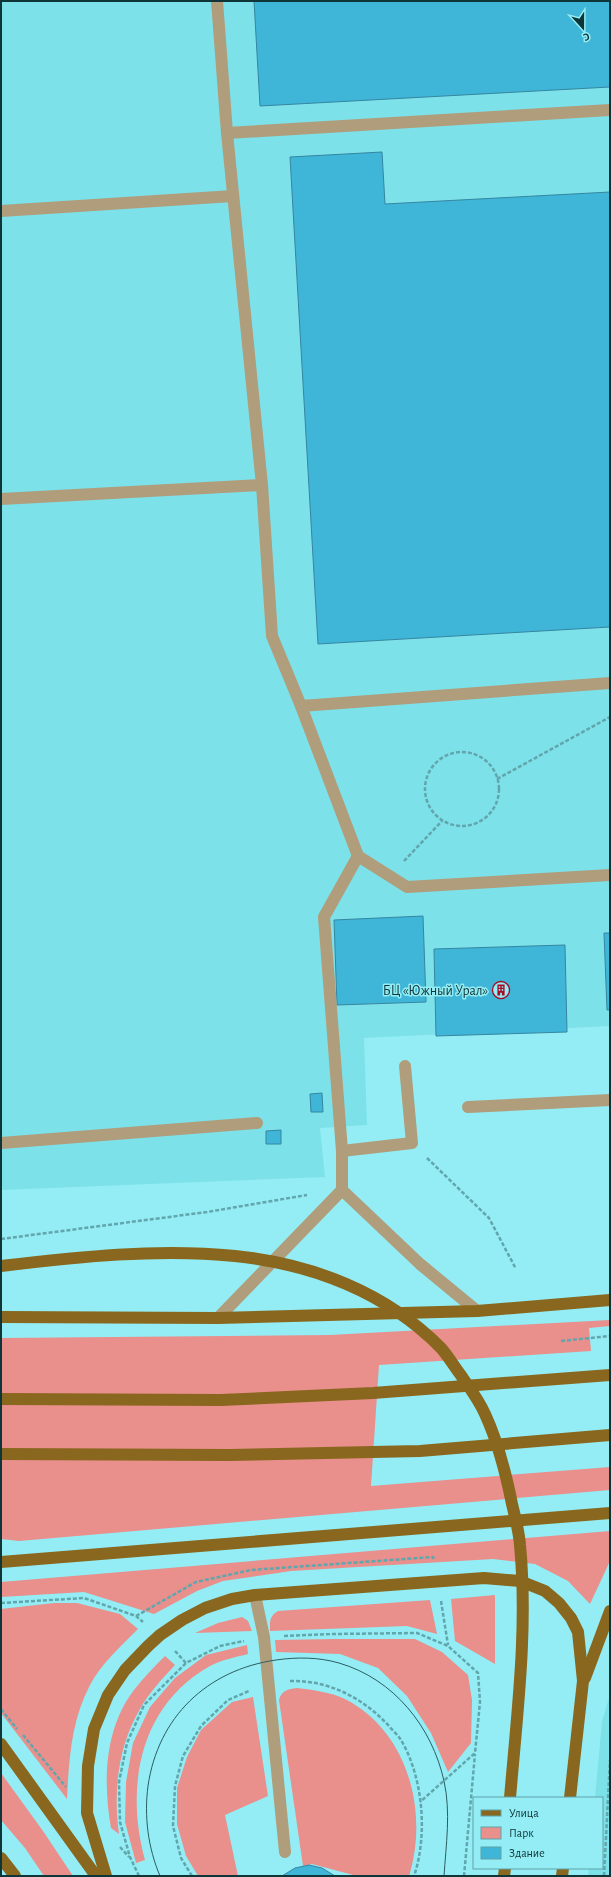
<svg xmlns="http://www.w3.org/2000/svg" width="611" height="1877" viewBox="0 0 611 1877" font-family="'Alegreya Sans',sans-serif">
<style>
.built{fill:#7de1e9}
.green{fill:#e98f8c}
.building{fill:#3fb5d8;stroke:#3686a0}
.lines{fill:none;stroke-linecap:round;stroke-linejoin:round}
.path{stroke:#61a6ac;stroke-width:2.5;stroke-dasharray:4 2;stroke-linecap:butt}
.lane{stroke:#b09d7b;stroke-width:12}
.primary{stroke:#89671e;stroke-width:12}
.tram{stroke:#2b5d61;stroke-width:1}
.primary-bridge{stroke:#89671e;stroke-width:12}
.labels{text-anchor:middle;stroke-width:3;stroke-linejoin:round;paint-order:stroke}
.poi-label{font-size:14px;fill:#0e3538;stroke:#94edf4;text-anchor:end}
</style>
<rect width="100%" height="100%" fill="#94edf4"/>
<!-- built -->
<g class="built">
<polygon points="1,1 610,1 610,1026 364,1038 367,1125 320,1128 325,1177 1,1190"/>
<polygon points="610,1695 610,1876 588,1876 589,1868 602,1868 602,1798 595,1798 602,1721"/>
</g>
<!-- green -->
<g class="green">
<polygon points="610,1320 610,1326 589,1328 591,1351 379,1365 371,1486 610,1467 610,1490 19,1541 1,1539 1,1338 330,1335"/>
<polygon points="610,1531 610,1561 590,1604 568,1581 535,1564 493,1559 291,1571 223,1581 197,1591 154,1614 84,1592 1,1597 1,1582"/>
<polygon points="495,1595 495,1664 455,1641 451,1599"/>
<path d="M430 1600 437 1634 407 1626 270 1631C270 1622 269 1616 278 1611Z"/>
<path d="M54 1603H77L120 1614 138 1629C121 1646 101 1664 90 1685 71 1721 69 1760 67 1799L1 1713V1609Z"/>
<polygon points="242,1617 248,1621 252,1631 195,1633 218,1623"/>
<polygon points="334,1639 415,1639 442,1652 468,1675 472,1700 471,1743 448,1772 431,1733 407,1696 378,1668 340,1654 276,1652 275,1640"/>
<path d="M247 1645 248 1654C236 1657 221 1660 210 1666 139 1706 125 1787 145 1860L136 1863 125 1822 126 1782 133 1743 150 1707 175 1678 206 1655Z"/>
<path d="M165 1656 175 1665C162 1679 149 1693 140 1709 118 1746 113 1792 119 1834L111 1828C103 1782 104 1729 134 1690 143 1678 154 1667 165 1656Z"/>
<path d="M297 1688C313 1690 330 1692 345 1699 408 1731 429 1812 409 1876H357L312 1864 303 1866 279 1700C281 1691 288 1689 297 1688Z"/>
<polygon points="253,1697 268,1796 225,1815 238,1876 198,1876 186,1856 177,1824 177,1788 187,1757 201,1730 232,1702"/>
<polygon points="1,1773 43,1831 73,1876 44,1876 25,1848 1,1820"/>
</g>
<!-- building -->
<g class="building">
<polygon points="254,1 610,1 610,87 260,106"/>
<polygon points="382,152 385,204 610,192 610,627 318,644 290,157"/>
<polygon points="423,916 426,1002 337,1005 334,920"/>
<polygon points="604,933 610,933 610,1010 607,1010"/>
<polygon points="565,945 567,1032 436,1036 434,949"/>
<polygon points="322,1093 323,1112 311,1112 310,1094"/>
<polygon points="281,1130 281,1144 266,1144 266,1131"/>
<polygon points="309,1865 322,1868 335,1876 282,1876 295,1868"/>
</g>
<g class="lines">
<!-- path -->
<g class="path">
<circle cx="462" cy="789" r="37"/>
<polyline points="497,779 610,717"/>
<polyline points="404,861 442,821"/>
<polyline points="427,1158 489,1218 516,1269"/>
<polyline points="1,1239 207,1212 307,1195"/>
<polyline points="561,1341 610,1336"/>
<polyline points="441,1601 448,1645"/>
<polyline points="1,1603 84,1598 136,1616 143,1622"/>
<polyline points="136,1616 196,1582 251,1570 433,1557 434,1560"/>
<polyline points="284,1636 333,1634 417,1633 448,1646 478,1673 480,1702 475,1753 420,1802"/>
<polyline points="175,1651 186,1663 220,1646 244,1641"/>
<path d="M290 1681C329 1680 363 1698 389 1726 393 1731 398 1735 401 1740 423 1777 428 1835 414 1876"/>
<polyline points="1,1709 17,1729"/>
<polyline points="23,1735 66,1787"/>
<polyline points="120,1847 129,1857"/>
<polyline points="139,1876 130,1857 120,1822 119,1782 127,1743 144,1705 186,1663"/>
<polyline points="192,1876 181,1858 173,1826 175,1786 183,1756 201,1726 228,1700 249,1691"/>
<polyline points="464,1876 475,1754"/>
<polyline points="604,1876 610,1760"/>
</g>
<!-- lane -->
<g class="lane">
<polyline points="217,1 227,133 262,485 272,636 301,706 358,856 407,887 610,875"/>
<polyline points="227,133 610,110"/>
<polyline points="1,211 233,196"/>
<polyline points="1,499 262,485"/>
<polyline points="301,706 610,683"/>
<polyline points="468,1107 610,1100"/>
<polyline points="1,1143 257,1123"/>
<polyline points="342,1151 324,917 358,856"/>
<polyline points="342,1190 342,1151 412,1143 405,1066"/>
<polyline points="218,1318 342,1190 420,1264 477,1311"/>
<polyline points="255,1595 264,1637 285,1852"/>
</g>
<!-- primary -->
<g class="primary">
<polyline points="1,1317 218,1318 477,1311 610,1300"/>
<polyline points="1,1399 221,1400 373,1393 610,1375"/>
<polyline points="1,1454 229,1455 420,1451 610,1435"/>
<polyline points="1,1562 610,1513"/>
<polyline points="585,1678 610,1611"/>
<polyline points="1,1744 96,1876"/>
<polyline points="1,1858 15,1876"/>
<polyline points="106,1876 87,1813 88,1766 94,1729 108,1695 125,1670 148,1646 160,1635 182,1620 205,1608 232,1599 255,1595 484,1578 520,1581 545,1591 559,1603 571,1618 578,1632 583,1681 570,1798"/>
<polyline points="504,1876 505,1868"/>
<polyline points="562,1876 563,1868"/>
</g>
<!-- tram -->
<path class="tram" d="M160 1876C148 1848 144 1816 148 1786 158 1717 207 1670 276 1660 297 1657 318 1657 339 1663 394 1679 432 1727 444 1781 451 1812 446 1845 444 1876"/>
<!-- primary-bridge -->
<path class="primary-bridge" d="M1 1266C78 1257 157 1248 235 1256 312 1264 386 1292 441 1348 448 1356 454 1366 460 1374 469 1387 479 1400 485 1414 498 1442 506 1474 512 1504 515 1517 519 1531 520 1545 528 1629 517 1714 510 1798"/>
</g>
<!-- icons -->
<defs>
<g id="building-ring" transform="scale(0.9)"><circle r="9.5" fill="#94edf4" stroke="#a60c26" stroke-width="1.5"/><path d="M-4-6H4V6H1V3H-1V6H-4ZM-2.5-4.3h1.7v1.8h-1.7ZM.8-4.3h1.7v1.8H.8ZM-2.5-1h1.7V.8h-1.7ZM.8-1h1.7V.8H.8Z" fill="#a60c26"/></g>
</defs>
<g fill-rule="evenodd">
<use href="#building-ring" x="501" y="990"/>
</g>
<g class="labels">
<!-- poi labels -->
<g class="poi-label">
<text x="488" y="995">БЦ «Южный Урал»</text>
</g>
</g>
<!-- border -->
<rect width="611" height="1877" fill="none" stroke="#0e3538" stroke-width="4"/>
<!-- legend -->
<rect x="473" y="1797" width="130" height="72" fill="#94edf4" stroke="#5ea3a9"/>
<rect x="481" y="1810" width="20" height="6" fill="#89671e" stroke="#5ea3a9"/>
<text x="509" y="1817" font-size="12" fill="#0e3538">Улица</text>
<rect x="481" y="1827" width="20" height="12" fill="#e98f8c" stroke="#5ea3a9"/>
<text x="509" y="1837" font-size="12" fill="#0e3538">Парк</text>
<rect x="481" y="1847" width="20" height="12" fill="#3fb5d8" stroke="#5ea3a9"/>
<text x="509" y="1857" font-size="12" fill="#0e3538">Здание</text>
<!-- north arrow -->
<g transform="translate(583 28) rotate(159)" stroke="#94edf4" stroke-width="3" paint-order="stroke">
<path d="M0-3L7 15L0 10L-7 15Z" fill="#0e3538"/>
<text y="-6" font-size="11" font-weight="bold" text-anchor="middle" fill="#0e3538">С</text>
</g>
</svg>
